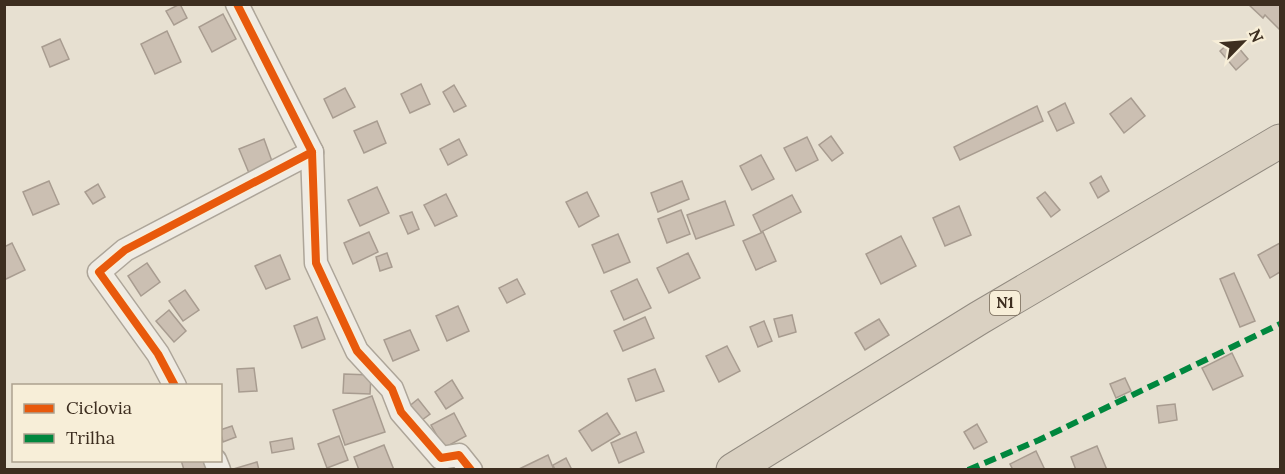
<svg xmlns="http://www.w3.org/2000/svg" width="1285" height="474" viewBox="0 0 1285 474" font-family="Lora,serif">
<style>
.building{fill:#cbbfb2;stroke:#a89c90;stroke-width:1.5}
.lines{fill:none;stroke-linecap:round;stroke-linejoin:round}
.minor-casing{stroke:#ada599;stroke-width:25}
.highway-casing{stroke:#928b80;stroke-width:35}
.minor{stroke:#efebe3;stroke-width:22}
.highway{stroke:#dad1c2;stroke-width:33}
.quiet{stroke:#00873e;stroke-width:6;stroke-dasharray:12 6;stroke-linecap:butt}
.cycleway-casing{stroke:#f7eed8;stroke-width:11}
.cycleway{stroke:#e8590c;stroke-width:8}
.labels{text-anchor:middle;stroke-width:6;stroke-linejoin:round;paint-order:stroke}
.shield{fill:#f7eed8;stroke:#756857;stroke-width:1.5}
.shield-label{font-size:15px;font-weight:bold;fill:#3d2e20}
</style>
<rect width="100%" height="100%" fill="#e7e0d1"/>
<!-- building -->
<g class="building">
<polygon points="180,4 187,18 174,25 166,11"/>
<polygon points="1248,4 1280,4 1280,30 1265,15 1263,18"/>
<polygon points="223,14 236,39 212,52 199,27"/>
<polygon points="167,31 181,62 155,74 141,44"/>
<polygon points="60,39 69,59 50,67 42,47"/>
<polygon points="1232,40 1248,59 1236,70 1220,51"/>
<polygon points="421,84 430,104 410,113 401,94"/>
<polygon points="454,85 466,106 454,112 443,92"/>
<polygon points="345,88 355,107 333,118 324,99"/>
<polygon points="1131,98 1145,116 1124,133 1110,114"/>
<polygon points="1065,103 1074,123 1057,131 1048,112"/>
<polygon points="1037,106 1043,121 960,160 954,147"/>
<polygon points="377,121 386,143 364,153 354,131"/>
<polygon points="831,136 843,153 832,161 819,145"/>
<polygon points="807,137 818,160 796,171 784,148"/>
<polygon points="264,139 273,164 249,173 239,149"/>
<polygon points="459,139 467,155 448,165 440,149"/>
<polygon points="761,155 774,179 752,190 740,166"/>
<polygon points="1101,176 1109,191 1098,198 1090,183"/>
<polygon points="49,181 59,204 33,215 23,192"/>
<polygon points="682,181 689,199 658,212 651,193"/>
<polygon points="98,184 105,197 93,204 85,192"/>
<polygon points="377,187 389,213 360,226 348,200"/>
<polygon points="587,192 599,216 579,227 566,202"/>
<polygon points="1045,192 1060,210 1051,217 1037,198"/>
<polygon points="446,194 457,216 435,226 424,205"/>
<polygon points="792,195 801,212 761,232 753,215"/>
<polygon points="725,201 734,225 696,239 687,215"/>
<polygon points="959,206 971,235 945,246 933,218"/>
<polygon points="681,210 690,234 667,243 658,219"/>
<polygon points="412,212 419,229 408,234 400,216"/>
<polygon points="369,232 378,252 353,264 344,243"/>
<polygon points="763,232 776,261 756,270 743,241"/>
<polygon points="618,234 630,262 604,273 592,245"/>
<polygon points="901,236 916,266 881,284 866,254"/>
<polygon points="12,243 25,270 4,280 4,247"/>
<polygon points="1280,243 1280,272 1270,278 1258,255"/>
<polygon points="387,253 392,267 380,271 376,257"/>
<polygon points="688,253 700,278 669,293 657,268"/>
<polygon points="280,255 290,279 266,289 255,266"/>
<polygon points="147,263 160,282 141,296 128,276"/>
<polygon points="1234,273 1255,321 1240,327 1220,279"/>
<polygon points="517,279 525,294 507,303 499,288"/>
<polygon points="637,279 651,308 624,320 611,291"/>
<polygon points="185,290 199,310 183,321 169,301"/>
<polygon points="458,306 469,331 447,341 436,316"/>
<polygon points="169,310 186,331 174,342 156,321"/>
<polygon points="792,315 796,332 779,337 774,319"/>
<polygon points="317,317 325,339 302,348 294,326"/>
<polygon points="645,317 654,338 623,351 614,331"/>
<polygon points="879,319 889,335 865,350 855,333"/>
<polygon points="764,321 772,341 758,347 750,327"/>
<polygon points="410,330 419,350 393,361 384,340"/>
<polygon points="727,346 740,371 719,382 706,356"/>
<polygon points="1232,353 1243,376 1213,390 1202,368"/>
<polygon points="254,368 257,391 239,392 237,369"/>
<polygon points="655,369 664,391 636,401 628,379"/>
<polygon points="344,374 371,375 370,394 343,393"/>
<polygon points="1125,378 1131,391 1116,398 1110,384"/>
<polygon points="452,380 463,398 446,409 435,392"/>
<polygon points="372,396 385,432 345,445 333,410"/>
<polygon points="418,399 430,414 418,423 407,408"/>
<polygon points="1175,404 1177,420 1159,423 1157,406"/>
<polygon points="454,413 466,436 444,448 431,425"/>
<polygon points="607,413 620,434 592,451 579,431"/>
<polygon points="977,424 987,442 974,449 964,432"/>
<polygon points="232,426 236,437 223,442 220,430"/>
<polygon points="636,432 644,452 619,463 611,443"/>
<polygon points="339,436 348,460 327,468 318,444"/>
<polygon points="292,438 294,449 272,453 270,442"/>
<polygon points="384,445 394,470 359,470 354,457"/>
<polygon points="1097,446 1107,470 1076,470 1071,457"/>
<polygon points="1036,451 1045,470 1013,470 1010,464"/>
<polygon points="548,455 554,470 517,470"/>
<polygon points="566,458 572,470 555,470 553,465"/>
<polygon points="181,460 208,460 207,470 184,470"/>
<polygon points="257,462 259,470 230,470"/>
</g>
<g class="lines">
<!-- minor casing -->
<g class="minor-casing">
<g id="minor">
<polyline points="237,4 312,152 316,263 357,351 392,389 401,412 441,458 459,455 471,470"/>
<polyline points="175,386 158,354 99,272 125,250 312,152"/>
<polyline points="215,460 219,470"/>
</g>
</g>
<!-- highway casing -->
<g class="highway-casing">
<polyline id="highway" points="733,470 979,318 1280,141"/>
</g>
<!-- minor -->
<use href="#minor" class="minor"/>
<!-- highway -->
<use href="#highway" class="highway"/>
<!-- quiet -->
<polyline class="quiet" points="968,470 1039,440 1280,324"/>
<!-- cycleway casing -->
<g class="cycleway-casing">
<g id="cycleway">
<polyline points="237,4 312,152 316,263 357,351 392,389 401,412 441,458 459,455 471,470"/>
<polyline points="175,386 158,354 99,272 125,250 312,152"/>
</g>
</g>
<!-- cycleway -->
<use href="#cycleway" class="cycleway"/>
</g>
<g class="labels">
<!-- shield labels -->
<rect class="shield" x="990" y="291" width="30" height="24" rx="4.5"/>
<g class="shield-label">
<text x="1005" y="308">N1</text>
</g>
</g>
<!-- border -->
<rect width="1285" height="474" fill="none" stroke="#3d2e20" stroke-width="12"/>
<!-- legend -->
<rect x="12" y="384" width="210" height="78" fill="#f7eed8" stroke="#ada18e" stroke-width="1.5"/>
<rect x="24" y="404" width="30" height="9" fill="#e8590c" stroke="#ada18e" stroke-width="1.5"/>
<text x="66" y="414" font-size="18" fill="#3d2e20">Ciclovia</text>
<rect x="24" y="434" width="30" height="9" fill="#00873e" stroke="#ada18e" stroke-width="1.5"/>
<text x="66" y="444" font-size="18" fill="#3d2e20">Trilha</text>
<!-- north arrow -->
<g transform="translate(1243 42) rotate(65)" stroke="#f7eed8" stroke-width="4.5" paint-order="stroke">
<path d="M0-4.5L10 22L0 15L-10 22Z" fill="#3d2e20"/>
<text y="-9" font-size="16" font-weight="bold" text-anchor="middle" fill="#3d2e20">N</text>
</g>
</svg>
